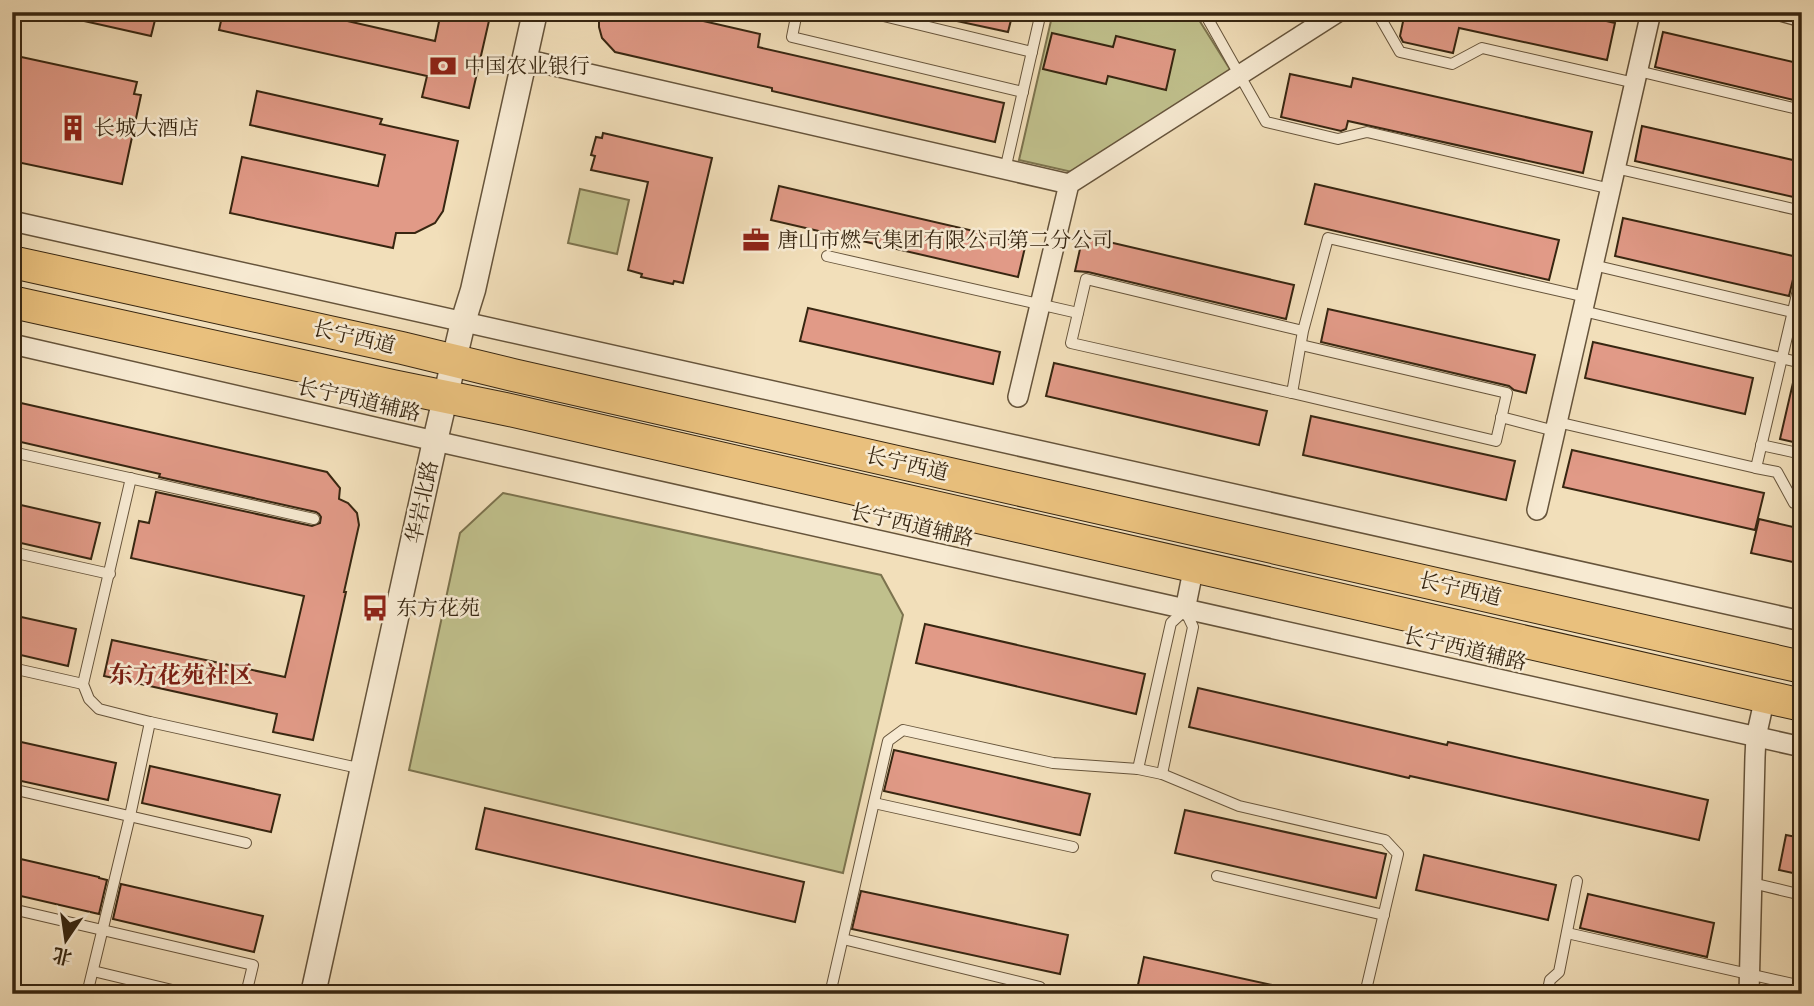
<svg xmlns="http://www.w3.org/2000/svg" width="1814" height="1006" viewBox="0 0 1814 1006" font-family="'IM FELL French Canon','Noto Serif SC',serif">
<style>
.green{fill:#c0c08c;stroke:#7c734e;stroke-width:2}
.building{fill:#e19a87;stroke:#372611;stroke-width:2}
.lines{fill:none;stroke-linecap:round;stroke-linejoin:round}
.service-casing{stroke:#66543b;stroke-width:12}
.minor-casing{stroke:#66543b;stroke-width:22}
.tertiary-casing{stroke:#66543b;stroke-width:27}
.primary-casing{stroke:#372611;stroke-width:34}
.service{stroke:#f7ead2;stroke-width:10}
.minor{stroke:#f7ead2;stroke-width:19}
.tertiary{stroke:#f7ead2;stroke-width:24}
.primary{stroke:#e9c07d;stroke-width:32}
.labels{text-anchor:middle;stroke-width:5;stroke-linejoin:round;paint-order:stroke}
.poi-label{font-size:21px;fill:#372611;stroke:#f7ead2;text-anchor:start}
.street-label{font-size:21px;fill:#372611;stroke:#f7ead2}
.quarter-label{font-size:24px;font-weight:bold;fill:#7a1f14;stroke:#f7ead2}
</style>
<rect width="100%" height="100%" fill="#f2dfba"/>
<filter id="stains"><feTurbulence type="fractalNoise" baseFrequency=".00286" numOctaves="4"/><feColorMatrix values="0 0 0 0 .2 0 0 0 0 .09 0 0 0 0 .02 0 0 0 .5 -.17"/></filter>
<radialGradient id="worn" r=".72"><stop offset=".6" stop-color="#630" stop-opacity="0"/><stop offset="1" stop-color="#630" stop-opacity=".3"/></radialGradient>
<!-- green -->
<g class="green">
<polygon points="1053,12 1194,12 1231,71 1072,172 1019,160"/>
<polygon points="580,189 629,200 617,254 568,243"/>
<polygon points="503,493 881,575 903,615 843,873 409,770 460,533"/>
</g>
<!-- building -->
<g class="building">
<polygon points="76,12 157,12 151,36 75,19"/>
<polygon points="223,12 308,12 435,41 441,12 491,12 469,108 422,97 427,76 219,30"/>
<polygon points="599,12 664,12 760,34 758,47 1004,103 995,142 772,91 772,88 615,52 602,38 599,27"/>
<polygon points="953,12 1013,12 1008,32 952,20"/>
<polygon points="1405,12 1567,12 1615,23 1607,60 1459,28 1453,53 1403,42 1400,36"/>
<polygon points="1663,32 1802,64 1802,102 1655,67"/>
<polygon points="1052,33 1113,47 1116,36 1175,50 1166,90 1108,76 1106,84 1043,69"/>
<polygon points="12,55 137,82 134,94 141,95 122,184 12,161"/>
<polygon points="1290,74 1351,87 1353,78 1592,132 1583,173 1348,121 1346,129 1341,131 1281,117"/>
<polygon points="257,91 382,119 380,124 458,141 443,211 435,223 415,233 396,233 393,248 230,213 242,157 378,186 385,155 250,125"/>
<polygon points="1642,126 1802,162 1802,199 1635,161"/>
<polygon points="603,133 712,158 683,283 674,281 673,284 641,277 642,274 628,270 648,182 591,170 595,156 591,155 596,137 602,138"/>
<polygon points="1315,184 1559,240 1549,280 1305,224"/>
<polygon points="779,186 1026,243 1018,277 771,220"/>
<polygon points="1623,218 1802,258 1802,266 1797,267 1795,271 1789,296 1615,256"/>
<polygon points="1083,236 1294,285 1286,319 1088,272 1075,271"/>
<polygon points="808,308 1000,352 993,384 800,341"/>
<polygon points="1328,309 1535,355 1526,393 1514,390 1509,386 1321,342"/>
<polygon points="1593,342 1753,378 1745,414 1585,378"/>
<polygon points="1054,363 1267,411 1259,445 1046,396"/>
<polygon points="1795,374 1802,375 1802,444 1780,439"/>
<polygon points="12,401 327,472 340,488 339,499 348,503 357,513 359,525 344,592 346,592 313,740 273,732 277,714 104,676 112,640 285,677 304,596 131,558 139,521 149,523 156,492 312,526 320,523 321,517 319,514 316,512 159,477 160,474 12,440"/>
<polygon points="1311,416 1515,461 1506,500 1303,455"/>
<polygon points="1572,450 1764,493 1755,530 1563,487"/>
<polygon points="12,503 100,523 91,559 12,541"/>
<polygon points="1759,519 1802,529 1802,564 1751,553"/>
<polygon points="12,615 76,629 68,666 12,653"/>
<polygon points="925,624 1145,674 1136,714 916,663"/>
<polygon points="1198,688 1447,745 1448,742 1708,800 1699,840 1410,776 1409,778 1189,727"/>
<polygon points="12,740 116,763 108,800 12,779"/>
<polygon points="894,750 1090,794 1080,835 884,791"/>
<polygon points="150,766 280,795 271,832 142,803"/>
<polygon points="485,808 804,882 795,922 476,849"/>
<polygon points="1185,810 1386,854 1376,898 1175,853"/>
<polygon points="1786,835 1802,838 1802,875 1779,870"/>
<polygon points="1424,855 1556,885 1548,920 1416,890"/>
<polygon points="12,857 99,877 99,878 107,880 99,914 12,894"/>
<polygon points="121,884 263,916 254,952 113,919"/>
<polygon points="861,891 1068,935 1060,974 852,929"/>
<polygon points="1588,894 1714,923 1707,957 1580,928"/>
<polygon points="1144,957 1277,986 1276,994 1136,994"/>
</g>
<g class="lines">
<!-- service casing -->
<g class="service-casing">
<g id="service">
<polyline points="797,12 792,37 1023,92"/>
<polyline points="867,12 1032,52"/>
<polyline points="1204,12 1266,122 1338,139 1367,132 1611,189"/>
<polyline points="1377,12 1400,52 1452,64 1482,48 1635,83"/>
<polyline points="1638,71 1802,110"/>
<polyline points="1615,168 1802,211"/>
<polyline points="1005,170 1041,12"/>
<polyline points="827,256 1078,313"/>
<polyline points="1593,265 1792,312"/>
<polyline points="1583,311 1802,363"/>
<polyline points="1303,331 1086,279 1071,343 1292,393 1303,331 1328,238 1586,297"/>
<polyline points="1292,393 1496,441 1507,393 1301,345"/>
<polyline points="1501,417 1555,431"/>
<polyline points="1557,422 1756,468 1802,273"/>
<polyline points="1761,445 1802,454"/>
<polyline points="12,452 314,519"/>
<polyline points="1756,468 1777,472 1794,503 1802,505"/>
<polyline points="131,478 83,684 89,699 99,709 150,722 363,769"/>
<polyline points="12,552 110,574"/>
<polyline points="12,668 83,684"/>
<polyline points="1138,769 1171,623 1185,610 1193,627 1162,774"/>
<polyline points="12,789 246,843"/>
<polyline points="874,803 1073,847"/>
<polyline points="1217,876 1384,915"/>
<polyline points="1752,883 1802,895"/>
<polyline points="12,909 253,965 246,994"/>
<polyline points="1567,933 1802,986"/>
<polyline points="843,939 1040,987"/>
<polyline points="93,971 189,994"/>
<polyline points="87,994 130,816 150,722"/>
<polyline points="830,994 888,741 903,730 1053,763 1138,769 1162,774 1239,806 1385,840 1398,854 1365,994"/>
<polyline points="1547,994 1550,980 1559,972 1577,881"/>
</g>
</g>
<!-- minor casing -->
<g class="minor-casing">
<g id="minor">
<polyline points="1784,12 1802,17"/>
<polyline points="524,59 1069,184"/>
<polyline points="12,221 1802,621"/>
<polyline points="12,344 435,441 1802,747"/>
<polyline points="1018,397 1069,184 1338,12"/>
<polyline points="1537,510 1651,12"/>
<polyline points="1185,610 1194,566"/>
<polyline points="1749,994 1755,757 1756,737 1765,697"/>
</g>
</g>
<!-- tertiary casing -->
<g class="tertiary-casing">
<polyline id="tertiary" points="313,994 435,441 463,322 473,290 535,12"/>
</g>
<!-- primary casing -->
<g class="primary-casing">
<g id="primary">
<polyline points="12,262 402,348 513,375 1802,667"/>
<polyline points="12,302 393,386 505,409 1802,705"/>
</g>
</g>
<!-- service -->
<use href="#service" class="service"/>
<!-- minor -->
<use href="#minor" class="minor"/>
<!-- tertiary -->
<use href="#tertiary" class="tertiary"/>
<!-- primary -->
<use href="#primary" class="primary"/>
</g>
<!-- icons -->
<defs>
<g id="bank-bare" transform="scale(2.1)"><path d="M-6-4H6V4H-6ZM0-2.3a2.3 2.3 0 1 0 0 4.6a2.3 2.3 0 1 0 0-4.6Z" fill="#8f2418" stroke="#f7ead2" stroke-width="2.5" paint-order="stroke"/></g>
<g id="building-bare" transform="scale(2.1)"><path d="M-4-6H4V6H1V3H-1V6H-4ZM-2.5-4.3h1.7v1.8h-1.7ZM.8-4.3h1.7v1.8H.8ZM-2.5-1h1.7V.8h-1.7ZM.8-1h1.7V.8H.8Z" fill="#8f2418" stroke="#f7ead2" stroke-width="2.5" paint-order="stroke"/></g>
<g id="office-bare" transform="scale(2.1)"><path d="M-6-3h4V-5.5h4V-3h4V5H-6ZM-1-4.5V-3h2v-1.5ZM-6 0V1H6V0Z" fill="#8f2418" stroke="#f7ead2" stroke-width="2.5" paint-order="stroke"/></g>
<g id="bus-bare" transform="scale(2.1)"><path d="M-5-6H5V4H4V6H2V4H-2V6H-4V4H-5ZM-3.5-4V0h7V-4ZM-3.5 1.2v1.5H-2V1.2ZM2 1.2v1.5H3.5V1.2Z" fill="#8f2418" stroke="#f7ead2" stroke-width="2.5" paint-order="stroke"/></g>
</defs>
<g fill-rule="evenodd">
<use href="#bank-bare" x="443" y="66"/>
<use href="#building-bare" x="73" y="128"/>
<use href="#office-bare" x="756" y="240"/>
<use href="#bus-bare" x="375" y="608"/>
</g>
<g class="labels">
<!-- poi labels -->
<g class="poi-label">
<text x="464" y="73">中国农业银行</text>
<text x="94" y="135">长城大酒店</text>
<text x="777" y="247">唐山市燃气集团有限公司第二分公司</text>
<text x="396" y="615">东方花苑</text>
</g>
<!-- street labels -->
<g class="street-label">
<text transform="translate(354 337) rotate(13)" y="7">长宁西道</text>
<text transform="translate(359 400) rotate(13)" y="7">长宁西道辅路</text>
<text transform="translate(907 464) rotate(13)" y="7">长宁西道</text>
<text transform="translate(422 502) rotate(-78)" y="7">华岩北路</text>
<text transform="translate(912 525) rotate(13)" y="7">长宁西道辅路</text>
<text transform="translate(1460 589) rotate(13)" y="7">长宁西道</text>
<text transform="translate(1465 649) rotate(13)" y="7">长宁西道辅路</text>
</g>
<!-- quarter labels -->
<g class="quarter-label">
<text x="181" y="683">东方花苑社区</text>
</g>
</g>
<!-- margin -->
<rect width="1814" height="1006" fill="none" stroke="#f2dfba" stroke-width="42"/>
<rect x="14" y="14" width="1786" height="978" fill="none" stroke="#372611" stroke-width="3.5"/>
<rect x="21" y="21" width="1772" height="964" fill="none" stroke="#372611" stroke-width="2"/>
<!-- north arrow -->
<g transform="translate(66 940) rotate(193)" stroke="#f7ead2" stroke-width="5" paint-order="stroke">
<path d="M0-5L12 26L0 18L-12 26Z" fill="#372611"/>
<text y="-10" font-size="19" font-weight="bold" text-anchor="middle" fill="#372611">北</text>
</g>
<rect width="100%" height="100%" filter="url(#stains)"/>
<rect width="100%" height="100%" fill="url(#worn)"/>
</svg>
